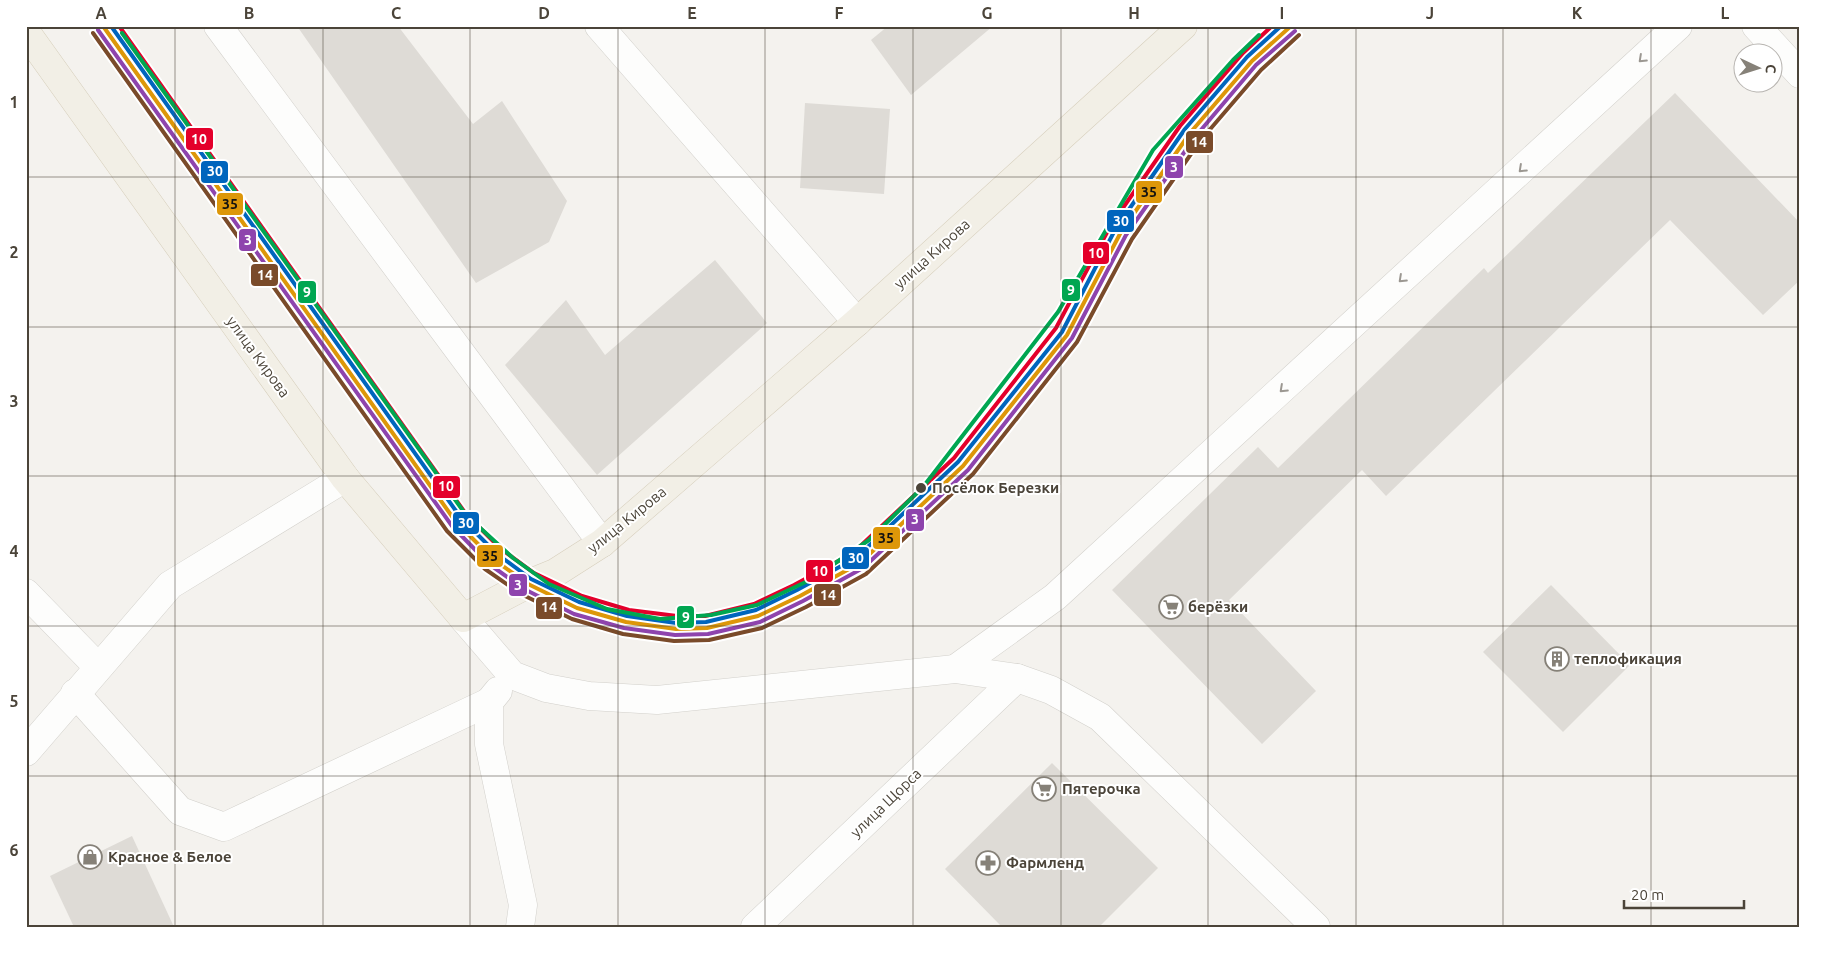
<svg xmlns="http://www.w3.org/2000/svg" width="1826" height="953" viewBox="0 0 1826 953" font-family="Ubuntu,sans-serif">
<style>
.building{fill:#dedbd6}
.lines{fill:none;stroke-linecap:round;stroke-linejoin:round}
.minor-casing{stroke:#d2d0cb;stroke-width:29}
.major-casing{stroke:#d6cebb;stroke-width:29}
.minor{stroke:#fdfdfc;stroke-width:28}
.major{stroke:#f2efe6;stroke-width:28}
.tram-1-casing{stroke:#fff;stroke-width:8}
.tram-2-casing{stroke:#fff;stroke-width:8}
.tram-3-casing{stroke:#fff;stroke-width:8}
.tram-4-casing{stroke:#fff;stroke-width:8}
.tram-5-casing{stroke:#fff;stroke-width:8}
.tram-6-casing{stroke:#fff;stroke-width:8}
.tram-1{stroke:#dd9709;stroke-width:4}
.tram-2{stroke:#8e44ad;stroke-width:4}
.tram-3{stroke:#0065bd;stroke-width:4}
.tram-4{stroke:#7a4b2a;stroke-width:4}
.tram-5{stroke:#e4002b;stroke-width:4}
.tram-6{stroke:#00a651;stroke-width:4}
.oneway{stroke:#9b9791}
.grid{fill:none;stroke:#4b4439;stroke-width:1;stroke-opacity:0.55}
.stop-dot{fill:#4b4439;stroke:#fff;stroke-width:2}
.labels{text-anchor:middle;stroke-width:4;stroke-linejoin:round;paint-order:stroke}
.street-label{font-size:15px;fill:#4b4439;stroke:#fff}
.stop-label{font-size:15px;font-weight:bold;fill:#4b4439;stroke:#fff;text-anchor:start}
.poi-label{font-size:15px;font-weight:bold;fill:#4b4439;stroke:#fff;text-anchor:start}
.line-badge{stroke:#fff;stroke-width:2}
.badge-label{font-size:14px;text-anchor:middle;font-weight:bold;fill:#fff}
.pale-badge-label{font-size:14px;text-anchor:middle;font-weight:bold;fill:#111}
.neatline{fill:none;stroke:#4b4439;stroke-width:2}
.grid-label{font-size:16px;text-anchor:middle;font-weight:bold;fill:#4b4439}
</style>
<rect width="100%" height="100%" fill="#f4f2ee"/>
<!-- building -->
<g class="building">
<polygon points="297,26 398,26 473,124 502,101 567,201 549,242 476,283"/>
<polygon points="888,26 993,26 911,95 871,40"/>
<polygon points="1675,93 1800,223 1800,280 1763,315 1670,220 1386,496 1362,470 1229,600 1316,691 1262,744 1112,590 1258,447 1278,468 1484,268 1488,273"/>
<polygon points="805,103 890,109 884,194 800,188"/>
<polygon points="715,260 767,323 597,475 505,365 566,300 605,355"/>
<polygon points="1551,585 1630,665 1563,732 1483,652"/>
<polygon points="1052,763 1158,868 1099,927 1002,927 945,869"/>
<polygon points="132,836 174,927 74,927 50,876"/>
</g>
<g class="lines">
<!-- minor casing -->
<g class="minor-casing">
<g id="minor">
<polyline points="218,26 602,543"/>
<polyline points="599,26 857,322"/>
<polyline points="1756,26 1800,74"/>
<polyline points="26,593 98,667"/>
<polyline points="463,618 512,675 546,688 589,696 657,700 955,669 1017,678 1051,690 1100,717 1316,927"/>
<polyline points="955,669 1055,597 1678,26"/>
<polyline points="498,691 489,702 489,744 523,905 520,927"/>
<polyline points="75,693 180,811 224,827 489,702"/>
<polyline points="26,752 170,585 345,478"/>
<polyline points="755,927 1017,678"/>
</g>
</g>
<!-- major casing -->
<g class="major-casing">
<polyline id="major" points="26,32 345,478 463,618 528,584 555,573 602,543 857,322 1183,26"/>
</g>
<!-- minor -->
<use href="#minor" class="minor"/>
<!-- major -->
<use href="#major" class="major"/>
<!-- tram-1 casing -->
<g class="tram-1-casing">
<polyline id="tram-1" points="103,26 456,522 493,559 528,584 577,608 626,622 676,629 707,628 758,616 800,596 860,563 963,466 1067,335 1121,232 1190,133 1252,61 1291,26"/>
</g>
<!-- tram-2 casing -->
<g class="tram-2-casing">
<polyline id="tram-2" points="98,30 452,526 489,564 524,589 574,614 624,628 675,635 708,634 760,622 803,601 863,568 968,470 1072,338 1126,235 1195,137 1256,65 1295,31"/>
</g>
<!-- tram-3 casing -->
<g class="tram-3-casing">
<polyline id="tram-3" points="111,26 461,518 497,554 531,579 579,602 627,616 676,623 706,622 756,610 797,590 856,558 958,462 1062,332 1116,228 1185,129 1247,57 1281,26"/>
</g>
<!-- tram-4 casing -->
<g class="tram-4-casing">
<polyline id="tram-4" points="93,33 447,531 485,569 521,594 572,619 623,634 674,641 709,640 762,628 806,607 866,574 973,474 1077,342 1132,239 1200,141 1261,70 1299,35"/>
</g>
<!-- tram-5 casing -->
<g class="tram-5-casing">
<polyline id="tram-5" points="119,26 466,514 501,549 534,573 582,596 629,610 677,616 705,616 754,604 794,585 853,553 954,458 1056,328 1111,225 1180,126 1243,53 1272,26"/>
</g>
<!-- tram-6 casing -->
<g class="tram-6-casing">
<polyline id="tram-6" points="122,33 466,515 513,558 549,584 607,609 660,619 711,615 757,605 812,579 869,540 923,487 1058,312 1153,150 1233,60 1259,35"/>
</g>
<!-- tram-1 -->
<use href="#tram-1" class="tram-1"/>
<!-- tram-2 -->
<use href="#tram-2" class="tram-2"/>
<!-- tram-3 -->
<use href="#tram-3" class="tram-3"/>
<!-- tram-4 -->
<use href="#tram-4" class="tram-4"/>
<!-- tram-5 -->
<use href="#tram-5" class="tram-5"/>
<!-- tram-6 -->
<use href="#tram-6" class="tram-6"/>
</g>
<!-- one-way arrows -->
<defs><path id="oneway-chevron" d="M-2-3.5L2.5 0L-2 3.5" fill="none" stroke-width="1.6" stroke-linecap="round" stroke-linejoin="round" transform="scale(1.25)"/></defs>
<g class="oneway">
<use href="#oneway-chevron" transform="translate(1642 59) rotate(137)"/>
<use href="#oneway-chevron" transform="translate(1522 169) rotate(137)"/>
<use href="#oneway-chevron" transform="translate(1402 279) rotate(137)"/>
<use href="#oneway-chevron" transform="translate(1283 389) rotate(137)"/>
</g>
<!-- grid -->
<path class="grid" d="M175 26V927M323 26V927M470 26V927M618 26V927M765 26V927M913 26V927M1061 26V927M1208 26V927M1356 26V927M1503 26V927M1651 26V927M26 177H1800M26 327H1800M26 476H1800M26 626H1800M26 776H1800"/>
<!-- icons -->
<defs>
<g id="supermarket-ring" transform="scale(1.25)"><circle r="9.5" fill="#fff" stroke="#868178" stroke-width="1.5"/><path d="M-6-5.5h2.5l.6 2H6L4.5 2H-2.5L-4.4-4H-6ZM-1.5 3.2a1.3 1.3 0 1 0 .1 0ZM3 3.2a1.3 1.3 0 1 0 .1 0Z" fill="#868178"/></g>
<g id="building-ring" transform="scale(1.25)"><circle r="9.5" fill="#fff" stroke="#868178" stroke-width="1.5"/><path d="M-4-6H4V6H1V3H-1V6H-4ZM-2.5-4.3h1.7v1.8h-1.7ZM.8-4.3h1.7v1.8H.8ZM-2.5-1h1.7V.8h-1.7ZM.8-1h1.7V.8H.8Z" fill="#868178"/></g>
<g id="shop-ring" transform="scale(1.25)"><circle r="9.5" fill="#fff" stroke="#868178" stroke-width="1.5"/><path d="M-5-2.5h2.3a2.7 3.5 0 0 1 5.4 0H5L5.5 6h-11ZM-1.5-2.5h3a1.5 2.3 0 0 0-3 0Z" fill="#868178"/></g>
<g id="pharmacy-ring" transform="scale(1.25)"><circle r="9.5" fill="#fff" stroke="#868178" stroke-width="1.5"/><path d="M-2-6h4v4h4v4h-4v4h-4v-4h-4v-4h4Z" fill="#868178"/></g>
</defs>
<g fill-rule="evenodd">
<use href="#supermarket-ring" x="1171" y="607"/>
<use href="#building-ring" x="1557" y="659"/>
<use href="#supermarket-ring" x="1044" y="789"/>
<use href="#shop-ring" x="90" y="857"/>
<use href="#pharmacy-ring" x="988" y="863"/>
</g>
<!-- markers -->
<circle class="stop-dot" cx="921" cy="488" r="6"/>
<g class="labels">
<!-- street labels -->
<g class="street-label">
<text transform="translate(932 254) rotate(-42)" y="5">улица Кирова</text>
<text transform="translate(258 357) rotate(54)" y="5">улица Кирова</text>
<text transform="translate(627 520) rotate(-39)" y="5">улица Кирова</text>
<text transform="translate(886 803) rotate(-44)" y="5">улица Щорса</text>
</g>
<!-- stop labels -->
<g class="stop-label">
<text x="932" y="493">Посёлок Березки</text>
</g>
<!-- poi labels -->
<g class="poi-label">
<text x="1188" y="612">берёзки</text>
<text x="1574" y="664">теплофикация</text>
<text x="1062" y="794">Пятерочка</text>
<text x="108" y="862">Красное &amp; Белое</text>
<text x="1006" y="868">Фармленд</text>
</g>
</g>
<g class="line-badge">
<rect x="185" y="127" width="29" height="24" rx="5" fill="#e4002b"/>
<rect x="1185" y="130" width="29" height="24" rx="5" fill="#7a4b2a"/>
<rect x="1164" y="155" width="20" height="24" rx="5" fill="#8e44ad"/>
<rect x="200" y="160" width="29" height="24" rx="5" fill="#0065bd"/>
<rect x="1135" y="180" width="28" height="24" rx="5" fill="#dd9709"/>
<rect x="216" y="192" width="28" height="24" rx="5" fill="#dd9709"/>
<rect x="1106" y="209" width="29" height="24" rx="5" fill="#0065bd"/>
<rect x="238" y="228" width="19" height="24" rx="5" fill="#8e44ad"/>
<rect x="1082" y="241" width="28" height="24" rx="5" fill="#e4002b"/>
<rect x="250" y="263" width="29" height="24" rx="5" fill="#7a4b2a"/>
<rect x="1061" y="278" width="20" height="24" rx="5" fill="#00a651"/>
<rect x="297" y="280" width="20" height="24" rx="5" fill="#00a651"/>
<rect x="432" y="475" width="29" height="24" rx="5" fill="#e4002b"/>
<rect x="905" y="508" width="20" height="24" rx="5" fill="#8e44ad"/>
<rect x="452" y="511" width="28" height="24" rx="5" fill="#0065bd"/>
<rect x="872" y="526" width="29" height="24" rx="5" fill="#dd9709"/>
<rect x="476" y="544" width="28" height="24" rx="5" fill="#dd9709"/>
<rect x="841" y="546" width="29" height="24" rx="5" fill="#0065bd"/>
<rect x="805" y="559" width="29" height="24" rx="5" fill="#e4002b"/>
<rect x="508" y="573" width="20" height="24" rx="5" fill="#8e44ad"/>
<rect x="813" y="583" width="29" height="24" rx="5" fill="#7a4b2a"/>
<rect x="535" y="596" width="28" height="24" rx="5" fill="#7a4b2a"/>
<rect x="676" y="605" width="19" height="24" rx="5" fill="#00a651"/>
</g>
<g class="badge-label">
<text x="199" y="144">10</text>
<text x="1199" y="147">14</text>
<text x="1174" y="172">3</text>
<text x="215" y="176">30</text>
<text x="1121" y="226">30</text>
<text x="248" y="245">3</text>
<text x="1096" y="258">10</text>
<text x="265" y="280">14</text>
<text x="1071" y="295">9</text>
<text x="307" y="297">9</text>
<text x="446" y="491">10</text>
<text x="915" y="524">3</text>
<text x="466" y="528">30</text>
<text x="856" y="563">30</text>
<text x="820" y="576">10</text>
<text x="518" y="590">3</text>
<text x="828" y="600">14</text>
<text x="549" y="612">14</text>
<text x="686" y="622">9</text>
</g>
<g class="pale-badge-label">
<text x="1149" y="197">35</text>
<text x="230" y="209">35</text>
<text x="886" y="543">35</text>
<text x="490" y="561">35</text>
</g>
<!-- border -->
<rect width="1826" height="953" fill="none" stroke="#ffffff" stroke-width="55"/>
<!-- north arrow -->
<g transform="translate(1758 68) rotate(94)"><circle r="24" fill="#ffffff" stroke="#b7b4b0"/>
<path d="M0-4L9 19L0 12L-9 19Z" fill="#868178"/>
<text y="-8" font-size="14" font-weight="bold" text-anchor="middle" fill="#4b4439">С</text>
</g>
<!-- scale -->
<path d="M1624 900v8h120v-8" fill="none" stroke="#4b4439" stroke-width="2.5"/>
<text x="1631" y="900" font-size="15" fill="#4b4439" stroke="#ffffff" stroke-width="4" paint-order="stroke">20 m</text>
<rect x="28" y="28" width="1770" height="898" class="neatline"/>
<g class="grid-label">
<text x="101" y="19">A</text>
<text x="249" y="19">B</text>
<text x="396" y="19">C</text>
<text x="544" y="19">D</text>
<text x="692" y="19">E</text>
<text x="839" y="19">F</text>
<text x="987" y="19">G</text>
<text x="1134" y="19">H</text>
<text x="1282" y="19">I</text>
<text x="1430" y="19">J</text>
<text x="1577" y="19">K</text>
<text x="1725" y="19">L</text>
<text x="14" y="108">1</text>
<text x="14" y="258">2</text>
<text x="14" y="407">3</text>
<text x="14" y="557">4</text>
<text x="14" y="707">5</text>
<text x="14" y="856">6</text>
</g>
</svg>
